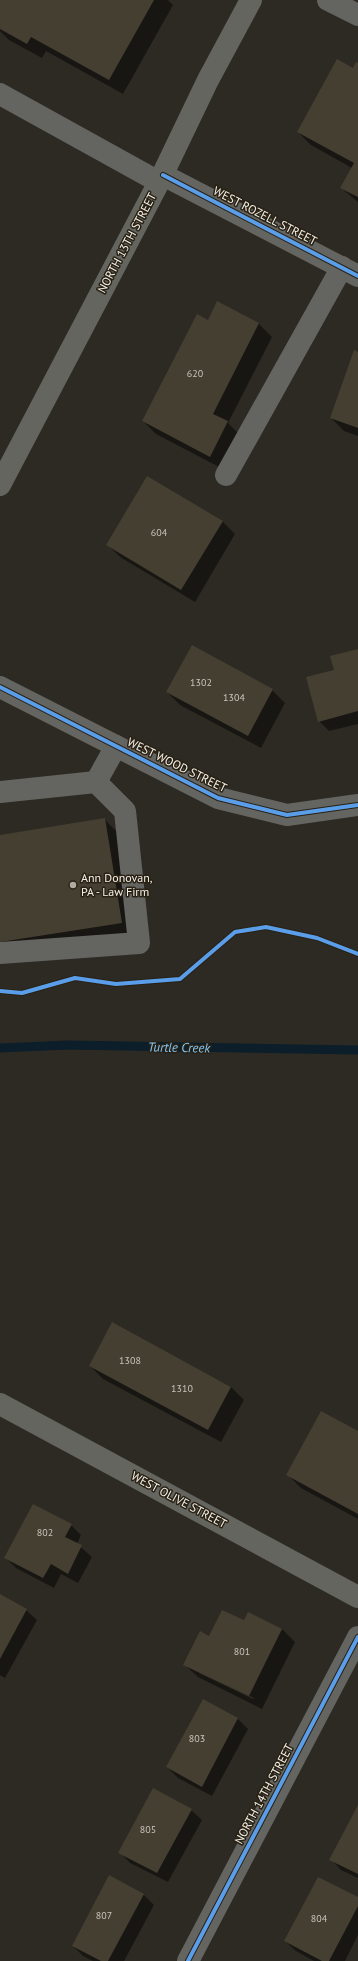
<svg xmlns="http://www.w3.org/2000/svg" width="358" height="1961" viewBox="0 0 358 1961" font-family="'PT Sans',sans-serif">
<style>
.shadow{fill:#0007;fill-rule:evenodd}
.lines{fill:none;stroke-linecap:round;stroke-linejoin:round}
.stream{stroke:#0b1e2a;stroke-width:9}
.building{fill:#453f32}
.minor{stroke:#646460;stroke-width:22}
.major{stroke:#64655f;stroke-width:22}
.cycleway-casing{stroke:#282114;stroke-width:6}
.cycleway{stroke:#5a9eea;stroke-width:4}
.poi-dot{fill:#aeaba2;stroke:#282114;stroke-width:1.5}
.labels{text-anchor:middle;stroke-width:3;stroke-linejoin:round;paint-order:stroke}
.number-label{font-size:10px;fill:#c8c4ba}
.street-label{font-size:12px;fill:#f4f0e7;stroke:#282114}
.poi-label{font-size:12px;fill:#f4f0e7;stroke:#282114;text-anchor:start}
.water-label{font-size:13px;font-style:italic;fill:#80c7f9;stroke:#282114}
</style>
<rect width="100%" height="100%" fill="#2d2a23"/>
<!-- shadow -->
<g class="shadow">
<polygon points="0,0 168,0 173,5 123,94 46,51 42,58 9,40 0,31"/>
<polygon points="358,64 358,202 341,188 352,168 311,145 298,132"/>
<polygon points="218,302 259,324 272,337 228,423 240,435 223,469 156,434 143,421 208,321"/>
<polygon points="358,353 358,436 344,431 331,418"/>
<polygon points="222,521 235,534 195,602 120,557 107,544"/>
<polygon points="358,650 358,724 329,731 319,721 336,671"/>
<polygon points="272,690 285,703 261,748 180,705 167,692"/>
<polygon points="105,820 119,834 136,937 0,958 0,836"/>
<polygon points="113,1324 231,1387 244,1400 221,1442 103,1379 90,1366"/>
<polygon points="358,1432 358,1519 301,1488 288,1475"/>
<polygon points="71,1525 81,1535 77,1544 92,1557 78,1583 61,1574 54,1588 16,1568 6,1558"/>
<polygon points="0,1596 26,1610 37,1620 5,1678 0,1675"/>
<path d="M244 1622 282 1629 295 1642 262 1709 198 1677 185 1665 209 1637ZM199 1671 254 1698 253 1699 199 1673Z"/>
<polygon points="203,1700 238,1719 248,1729 212,1796 178,1778 167,1767"/>
<polygon points="358,1807 358,1878 341,1870 331,1859"/>
<polygon points="191,1810 202,1820 168,1882 130,1863 120,1852"/>
<polygon points="143,1894 154,1905 124,1961 93,1961 83,1956 73,1946"/>
<polygon points="358,1898 358,1935 345,1961 314,1961 296,1951 285,1941"/>
</g>
<g class="lines">
<!-- stream -->
<polyline class="stream" points="0,1048 67,1045 358,1050"/>
</g>
<!-- building -->
<g class="building">
<polygon points="0,0 154,0 109,80 31,37 27,44 0,29"/>
<polygon points="337,59 353,68 356,62 358,63 358,197 340,188 354,163 297,132"/>
<polygon points="217,301 259,323 213,414 228,421 210,457 142,421 197,314 208,320"/>
<polygon points="354,350 358,352 358,428 330,418"/>
<polygon points="147,476 223,521 181,590 106,545"/>
<polygon points="192,645 273,689 248,736 166,692"/>
<polygon points="358,649 358,711 318,722 306,677 334,670 330,656"/>
<polygon points="105,818 122,923 0,942 0,835"/>
<polygon points="112,1322 231,1387 208,1430 89,1366"/>
<polygon points="321,1411 358,1431 358,1514 286,1475"/>
<polygon points="33,1504 72,1524 65,1537 82,1545 68,1574 51,1564 43,1578 4,1558"/>
<polygon points="0,1594 27,1609 0,1659"/>
<polygon points="222,1610 244,1620 248,1612 282,1629 249,1696 183,1665 200,1631 209,1636"/>
<polygon points="203,1699 238,1718 202,1787 166,1767"/>
<polygon points="153,1788 192,1809 157,1873 118,1853"/>
<polygon points="358,1805 358,1874 329,1860"/>
<polygon points="109,1875 144,1894 108,1961 101,1961 72,1946"/>
<polygon points="318,1877 358,1897 358,1906 329,1961 322,1961 284,1941"/>
</g>
<g class="lines">
<!-- minor -->
<g class="minor">
<polyline points="328,0 358,15"/>
<polyline points="0,94 159,182"/>
<polyline points="163,175 358,276"/>
<polyline points="226,475 342,267"/>
<polyline points="0,687 218,798 287,815 358,805"/>
<polyline points="96,782 116,746"/>
<polyline points="0,792 96,782"/>
<polyline points="0,953 139,943 125,811 96,782"/>
<polyline points="188,1961 358,1637"/>
</g>
<!-- major -->
<g class="major">
<polyline points="0,485 159,182 208,80 251,0"/>
<polyline points="0,1404 358,1597"/>
</g>
<!-- cycleway casing -->
<g class="cycleway-casing">
<g id="cycleway">
<polyline points="163,175 358,276"/>
<polyline points="0,687 218,798 287,815 358,805"/>
<polyline points="0,991 22,993 75,978 116,984 180,979 235,932 266,927 317,938 358,954"/>
<polyline points="188,1961 358,1637"/>
</g>
</g>
<!-- cycleway -->
<use href="#cycleway" class="cycleway"/>
</g>
<!-- markers -->
<circle class="poi-dot" cx="73" cy="885" r="4"/>
<g class="labels">
<!-- number labels -->
<g class="number-label">
<text x="195" y="377">620</text>
<text x="159" y="536">604</text>
<text x="201" y="686">1302</text>
<text x="234" y="701">1304</text>
<text x="130" y="1364">1308</text>
<text x="182" y="1392">1310</text>
<text x="45" y="1536">802</text>
<text x="242" y="1655">801</text>
<text x="197" y="1742">803</text>
<text x="148" y="1833">805</text>
<text x="104" y="1919">807</text>
<text x="319" y="1922">804</text>
</g>
<!-- street labels -->
<g class="street-label">
<text transform="translate(265 216) rotate(27)" y="4">WEST ROZELL STREET</text>
<text transform="translate(127 243) rotate(-62)" y="4">NORTH 13TH STREET</text>
<text transform="translate(177 765) rotate(26)" y="4">WEST WOOD STREET</text>
<text transform="translate(179 1500) rotate(28)" y="4">WEST OLIVE STREET</text>
<text transform="translate(264 1794) rotate(-62)" y="4">NORTH 14TH STREET</text>
</g>
<!-- poi labels -->
<g class="poi-label">
<text x="81" y="882">Ann Donovan,<tspan x="81" dy="14">PA - Law Firm</tspan></text>
</g>
<!-- water labels -->
<g class="water-label">
<text transform="translate(179 1047) rotate(1)" y="5">Turtle Creek</text>
</g>
</g>
</svg>
